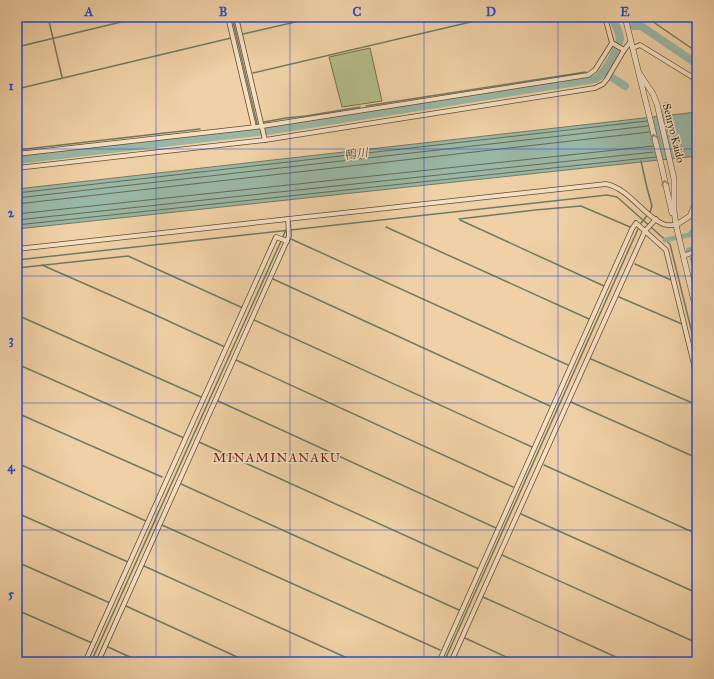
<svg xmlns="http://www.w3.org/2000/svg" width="714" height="679" viewBox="0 0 714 679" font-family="'IM FELL Great Primer','Noto Serif JP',serif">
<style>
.green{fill:#b4bc8a;stroke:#736e46}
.water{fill:#9ab7a5;stroke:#707a64}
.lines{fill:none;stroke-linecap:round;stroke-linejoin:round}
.shore{stroke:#666b54;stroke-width:1}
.stream{stroke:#707a64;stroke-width:1.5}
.canal{stroke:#9ab7a5;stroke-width:4.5}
.river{stroke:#9ab7a5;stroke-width:8}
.minor-casing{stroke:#624b2c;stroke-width:5.5}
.tertiary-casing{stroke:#624b2c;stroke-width:6}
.minor{stroke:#f5e0c5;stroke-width:4}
.tertiary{stroke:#f5e0c5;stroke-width:5}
.oneway{stroke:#9d896e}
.grid{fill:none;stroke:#1d4ed8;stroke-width:1;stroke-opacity:0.55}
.labels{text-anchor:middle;stroke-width:3;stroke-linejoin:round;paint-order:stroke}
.street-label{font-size:11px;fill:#321f03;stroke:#f5e0c5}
.water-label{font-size:12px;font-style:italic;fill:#514d34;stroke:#f5e0c5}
.quarter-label{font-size:13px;letter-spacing:1px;fill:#7a1f14;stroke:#f5e0c5}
.neatline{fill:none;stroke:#1d4ed8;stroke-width:1.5}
.grid-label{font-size:13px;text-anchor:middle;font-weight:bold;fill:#1d4ed8}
</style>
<rect width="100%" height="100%" fill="#f0d0a6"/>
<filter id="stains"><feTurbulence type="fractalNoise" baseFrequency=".005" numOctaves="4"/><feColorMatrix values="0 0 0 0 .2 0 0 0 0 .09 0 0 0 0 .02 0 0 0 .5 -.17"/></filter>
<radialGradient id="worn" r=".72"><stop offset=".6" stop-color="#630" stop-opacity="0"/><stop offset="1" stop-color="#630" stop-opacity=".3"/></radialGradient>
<!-- green -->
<polygon class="green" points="370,48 382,101 342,107 329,57"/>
<!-- water -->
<polygon class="water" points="697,112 697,156 17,229 17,189"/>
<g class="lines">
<!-- shore -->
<g class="shore">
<polyline points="17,193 647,121"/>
<polyline points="17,198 648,126"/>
<polyline points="17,204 650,132"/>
<polyline points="17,214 653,146"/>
<polyline points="17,220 654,152"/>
<polyline points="17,225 656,157"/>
</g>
<!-- stream -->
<g class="stream">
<polyline points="48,17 62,77"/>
<polyline points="232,17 259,132"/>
<polyline points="646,17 697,52"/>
<polyline points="652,21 654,17"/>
<polyline points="243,34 317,17"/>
<polyline points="17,47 142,17"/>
<polyline points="600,72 603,72"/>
<polyline points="253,73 492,17"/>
<polyline points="17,89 231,38"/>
<polyline points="366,106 586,72"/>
<polyline points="264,122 286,118 306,116 360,107"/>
<polyline points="17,150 200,129"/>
<polyline points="641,161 647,188 652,206 650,212 641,223"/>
<polyline points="459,219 535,210 581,206 630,227"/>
<polyline points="460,220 604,286"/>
<polyline points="386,227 589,319"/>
<polyline points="291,239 568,365"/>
<polyline points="691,258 697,283"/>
<polyline points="17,260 607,195 617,197 670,244 697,353"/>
<polyline points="635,264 671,280"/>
<polyline points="42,265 151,313 225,347"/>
<polyline points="17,268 128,256 243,308"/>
<polyline points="273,279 550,406"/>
<polyline points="619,297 682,324"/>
<polyline points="17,315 201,397"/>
<polyline points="254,320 532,447"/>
<polyline points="591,359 697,405"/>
<polyline points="236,360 513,487"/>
<polyline points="17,364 184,438"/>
<polyline points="218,401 496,528"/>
<polyline points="571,402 697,458"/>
<polyline points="17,413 162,477"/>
<polyline points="199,442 479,569"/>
<polyline points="17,463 146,521"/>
<polyline points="544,465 697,534"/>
<polyline points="181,484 459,610"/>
<polyline points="17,513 128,562"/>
<polyline points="521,514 697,593"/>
<polyline points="162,525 440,650"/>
<polyline points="502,555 697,643"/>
<polyline points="17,562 110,603"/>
<polyline points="144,566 356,662"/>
<polyline points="483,597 627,662"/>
<polyline points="126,606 248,662"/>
<polyline points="17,610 92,643"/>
<polyline points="465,638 517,662"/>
<polyline points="108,647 141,662"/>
<polyline points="91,662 286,230"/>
<polyline points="444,662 638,229"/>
</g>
<!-- canal -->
<g class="canal">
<polyline points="665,240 689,235 697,226"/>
<polyline points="689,251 688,250 697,248"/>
</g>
<!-- river -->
<g class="river">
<polyline points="634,26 641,26 697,64"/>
<polyline points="603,72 625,86"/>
<polyline points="666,106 667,125"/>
<path d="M17 160 266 131 595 79C598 78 600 76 602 73 608 67 619 46 620 39 620 34 618 31 616 26 614 24 614 20 613 17"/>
</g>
<!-- minor casing -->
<g class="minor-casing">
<g id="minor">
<polyline points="228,17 254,127"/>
<polyline points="236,17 265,140"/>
<polyline points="605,17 612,43 624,50"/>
<polyline points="633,48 640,45 697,80"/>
<polyline points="17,154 256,127 588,75 595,70 612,43"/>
<polyline points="17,168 265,140 595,88 603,84 607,79 624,50 631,41"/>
<path d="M17 249 606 184C628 188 643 215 663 224 667 226 672 225 676 225"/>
<polyline points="694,253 697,265"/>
<polyline points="683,256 697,251"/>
<polyline points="85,662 276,237 287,241"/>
<polyline points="98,662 289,236 288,219"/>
<polyline points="439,662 632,229 636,223 666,250 697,377"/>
<polyline points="451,662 645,231 656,219"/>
</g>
</g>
<!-- tertiary casing -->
<g class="tertiary-casing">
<g id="tertiary">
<polyline points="625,17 662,168 672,213"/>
<polyline points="639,73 653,94 657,104 674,179 674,211 676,225 697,314"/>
<polyline points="676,225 690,216 697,200"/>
</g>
</g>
<!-- minor -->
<use href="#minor" class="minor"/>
<!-- tertiary -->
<use href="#tertiary" class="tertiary"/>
</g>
<!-- one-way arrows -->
<defs><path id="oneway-chevron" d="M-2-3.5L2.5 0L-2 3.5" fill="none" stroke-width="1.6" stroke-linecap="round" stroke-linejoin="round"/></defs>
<g class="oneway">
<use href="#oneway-chevron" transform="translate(654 137) rotate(-104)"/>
<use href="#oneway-chevron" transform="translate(665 183) rotate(-102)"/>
</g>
<!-- grid -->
<path class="grid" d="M156 17V662M290 17V662M424 17V662M558 17V662M17 149H697M17 276H697M17 403H697M17 530H697"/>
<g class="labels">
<!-- street labels -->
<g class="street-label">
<text transform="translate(674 133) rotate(76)" y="4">Senryo Kaido</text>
</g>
<!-- water labels -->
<g class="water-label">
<text transform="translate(356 154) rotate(-7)" y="4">鴨川</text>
</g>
<!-- quarter labels -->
<g class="quarter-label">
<text x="277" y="462">MINAMINANAKU</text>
</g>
</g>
<!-- margin -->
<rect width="714" height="679" fill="none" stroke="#f0d0a6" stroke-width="44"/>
<rect x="22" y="22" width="670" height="635" class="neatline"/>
<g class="grid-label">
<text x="89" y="16">A</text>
<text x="223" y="16">B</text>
<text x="357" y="16">C</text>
<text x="491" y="16">D</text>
<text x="625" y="16">E</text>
<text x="11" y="90">1</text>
<text x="11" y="217">2</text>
<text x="11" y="344">3</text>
<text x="11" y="471">4</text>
<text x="11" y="598">5</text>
</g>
<rect width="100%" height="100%" filter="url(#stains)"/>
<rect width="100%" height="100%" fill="url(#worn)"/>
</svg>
